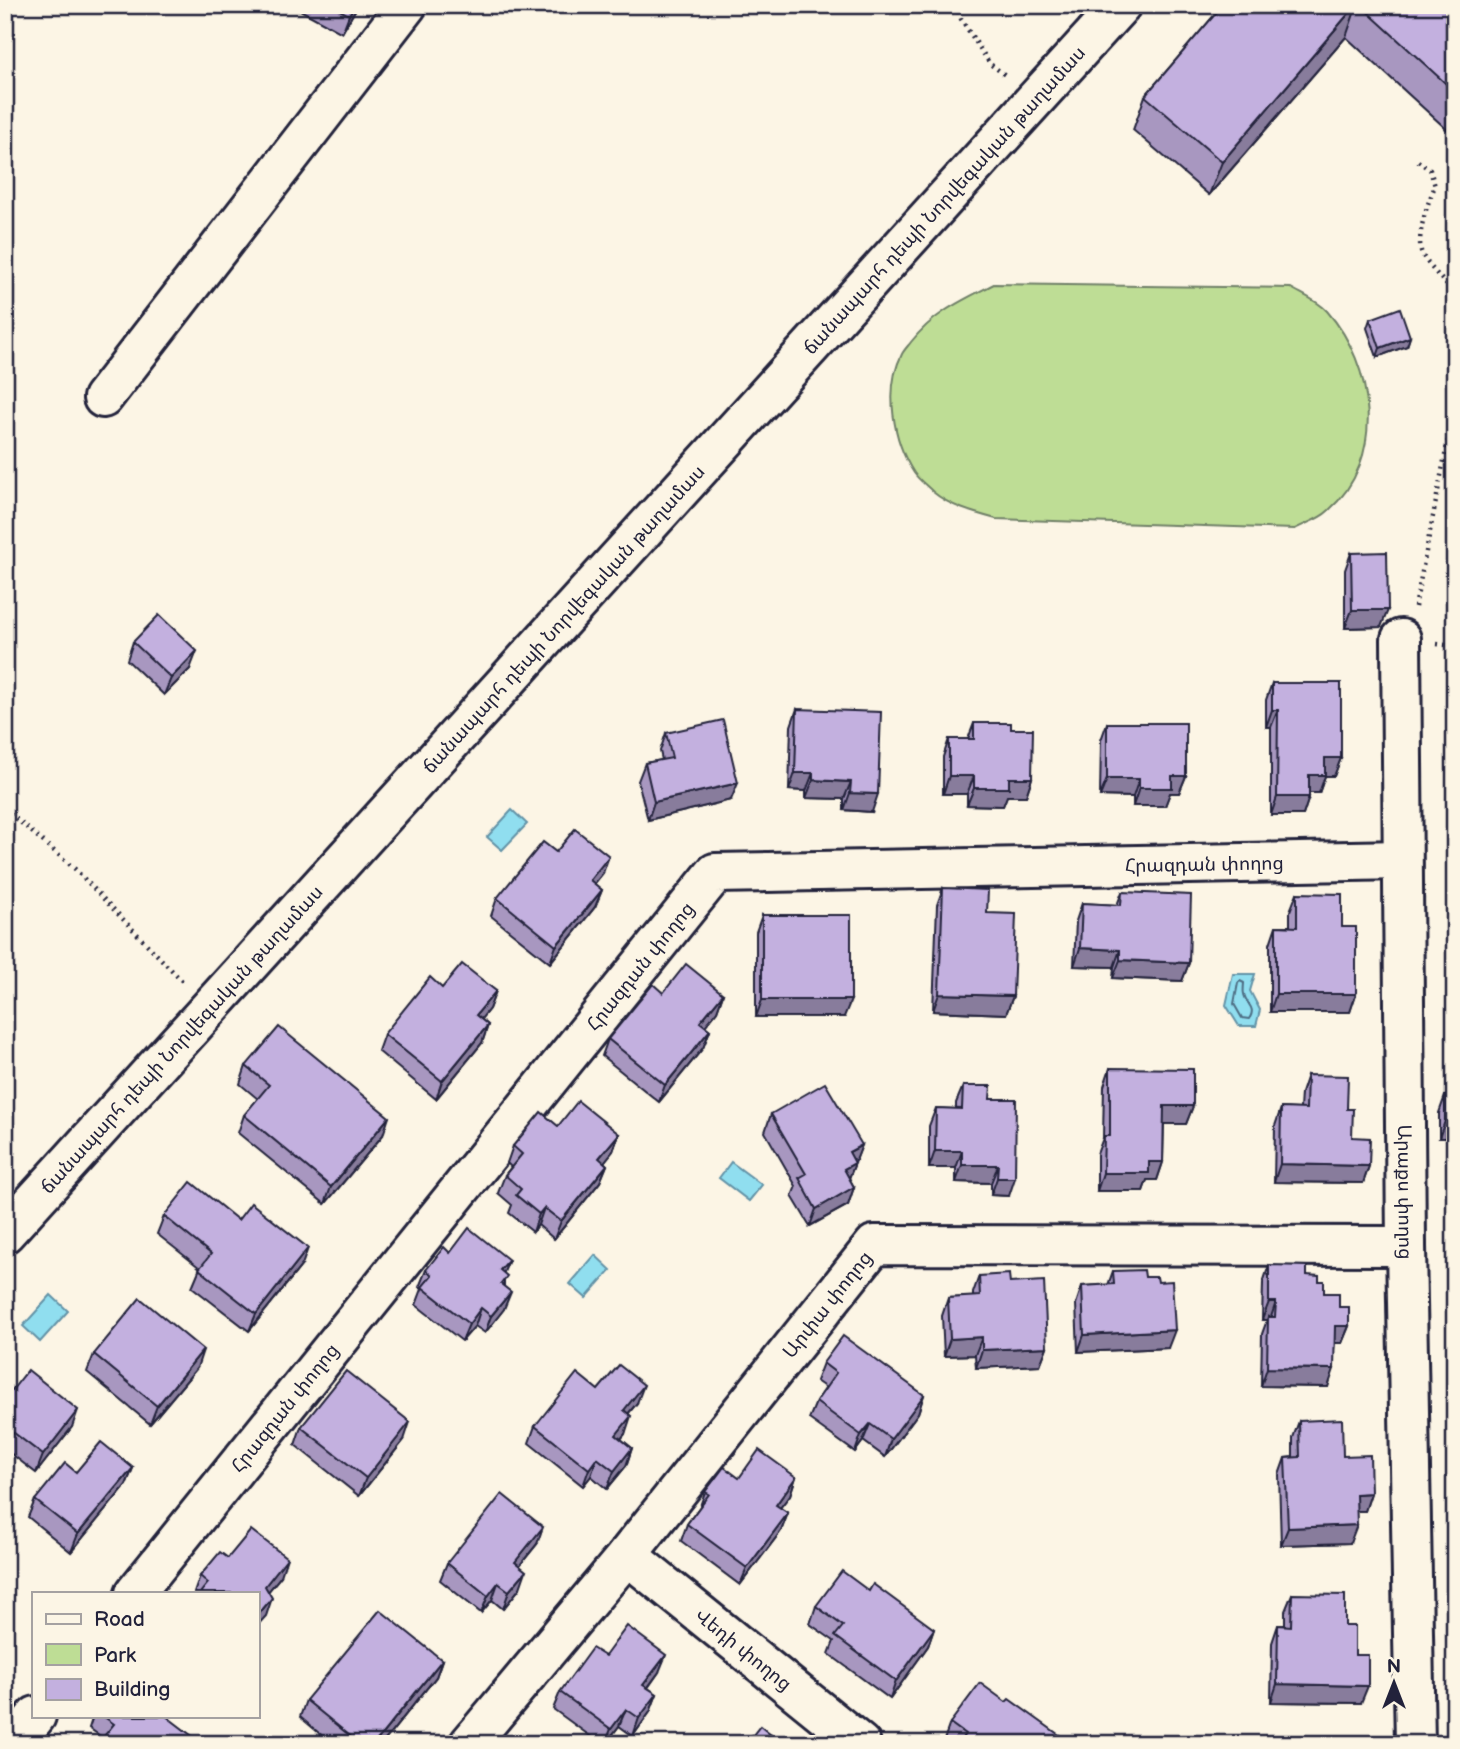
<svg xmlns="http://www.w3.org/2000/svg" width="1460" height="1749" viewBox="0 0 1460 1749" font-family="'Balsamiq Sans','Noto Sans Armenian',sans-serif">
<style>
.green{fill:#bedd95;stroke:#708068;stroke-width:2}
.water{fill:#90deef;stroke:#6493a7;stroke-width:2}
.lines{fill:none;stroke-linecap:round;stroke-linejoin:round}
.shore{stroke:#4e6d83;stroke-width:2}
.minor-casing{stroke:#22223b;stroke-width:44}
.path{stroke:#22223b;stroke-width:4.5;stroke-dasharray:2 5;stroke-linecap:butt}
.minor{stroke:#fcf5e5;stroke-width:38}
.wall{fill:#a897c0;stroke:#22223b;stroke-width:2}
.shaded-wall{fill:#887b9c;stroke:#22223b;stroke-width:2}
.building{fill:#c3b0df;stroke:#22223b;stroke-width:2}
.labels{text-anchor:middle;stroke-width:5;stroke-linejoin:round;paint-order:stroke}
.street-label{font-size:19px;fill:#22223b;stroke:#fcf5e5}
</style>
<rect width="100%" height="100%" fill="#fcf5e5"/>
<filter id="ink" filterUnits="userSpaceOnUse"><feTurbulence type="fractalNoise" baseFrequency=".0143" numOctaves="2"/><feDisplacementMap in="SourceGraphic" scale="14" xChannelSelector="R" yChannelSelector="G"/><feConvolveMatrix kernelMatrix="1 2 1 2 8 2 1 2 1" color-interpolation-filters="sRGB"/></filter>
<g filter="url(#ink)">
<!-- green -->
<path class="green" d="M994 284 1291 288C1303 295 1318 301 1327 311 1375 366 1387 459 1328 511 1320 519 1306 523 1295 529L996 519C974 513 951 507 933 492 927 486 918 479 914 473 893 441 884 389 902 354 904 350 908 346 911 342 935 312 961 301 994 284Z"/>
<!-- water -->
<g class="water">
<polygon points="512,810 527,824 502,850 487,837"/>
<polygon points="1233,974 1255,974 1250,991 1260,1010 1256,1026 1239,1026 1226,1005"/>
<polygon points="731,1162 762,1185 749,1201 719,1178"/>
<polygon points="595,1255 611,1270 586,1298 570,1284"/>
<polygon points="51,1295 68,1311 40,1342 23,1326"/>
</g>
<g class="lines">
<!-- shore -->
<path class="shore" d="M1240 981 1244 983C1244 985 1243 991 1244 994 1246 1005 1257 1007 1249 1019L1242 1018 1234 1004 1238 983Z"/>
<!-- minor casing -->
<g class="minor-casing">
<g id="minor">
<polyline points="103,398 407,5"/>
<path id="s1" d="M1401 639 1406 1246 1415 1744"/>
<path id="s2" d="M5 1233 1121 5"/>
<path id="s3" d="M627 1555 861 1744"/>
<path id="s4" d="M135 1593 715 873 1402 860"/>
<polyline points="14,1744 36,1716"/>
<path id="s5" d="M469 1744 627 1555 874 1245 1406 1246"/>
</g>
</g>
<!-- path -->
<g class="path">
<polyline points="956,5 961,19 990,64 1008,77"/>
<path d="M1418 161 1430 170 1435 186C1428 202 1414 240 1423 256 1431 269 1445 282 1455 295"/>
<polyline points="1415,607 1455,405"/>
<polyline points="1437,644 1455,646"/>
<polyline points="5,809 75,869 185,984"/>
</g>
<!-- minor -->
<use href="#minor" class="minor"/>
</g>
<!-- wall -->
<g class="wall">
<polygon points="291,5 358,5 342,33"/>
<polygon points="1223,5 1455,5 1455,135 1454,136 1346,37 1209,195 1133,130 1145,96"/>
<polygon points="1370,319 1410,337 1407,346 1377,357 1367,328"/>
<polygon points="1351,553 1381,627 1345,628 1345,570"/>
<polygon points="133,642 190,669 164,695 127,660"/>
<polygon points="1272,683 1341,758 1334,776 1325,776 1319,793 1309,793 1309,797 1303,815 1271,815 1271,727 1266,727 1266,700"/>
<polygon points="797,709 872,812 844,810 844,799 806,798 806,791 789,790 791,726"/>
<polygon points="974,723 1011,729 1032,778 1026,796 1007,796 1003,806 967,805 967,794 943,794 943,757 949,739 968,739"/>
<polygon points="1107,723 1186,776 1179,793 1170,793 1165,806 1133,806 1133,797 1100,796 1101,740"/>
<polygon points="666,733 731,800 648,820 638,781 645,763 662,760 660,751"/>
<polygon points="556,852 603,873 594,884 602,890 595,907 550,963 491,916 497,898"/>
<polygon points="943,888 1013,996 1006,1014 933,1011 937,905"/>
<polygon points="1122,892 1189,963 1182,981 1113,978 1114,967 1074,966 1076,921 1082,903 1117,905"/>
<polygon points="1297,893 1342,927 1356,994 1350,1012 1270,1012 1270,944 1276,926 1290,926 1290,911"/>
<polygon points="1455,900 1455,946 1451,946 1451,910"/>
<polygon points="762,915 844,1017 756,1017 756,932"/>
<polygon points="442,988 496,991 489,1009 481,1019 488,1025 482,1043 436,1099 378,1051 384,1034"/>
<polygon points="663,993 723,994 717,1011 705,1026 710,1030 703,1048 659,1102 602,1056 608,1039"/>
<polygon points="246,1066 383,1135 325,1204 238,1133 244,1115 258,1099 240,1084"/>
<polygon points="1110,1068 1193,1106 1186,1124 1164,1124 1163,1162 1157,1180 1147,1180 1143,1191 1097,1191 1097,1154 1103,1138 1104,1086"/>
<polygon points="1455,1070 1455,1138 1439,1138 1439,1113 1445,1096 1448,1096 1448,1088"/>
<polygon points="1307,1075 1347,1109 1352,1137 1369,1166 1363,1183 1274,1182 1275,1126 1281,1108 1300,1109 1301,1093"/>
<polygon points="963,1086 990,1099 1009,1196 991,1195 991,1183 956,1182 956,1168 929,1168 929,1126 936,1108 956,1109 956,1103"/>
<polygon points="771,1114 862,1145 849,1178 854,1187 848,1205 810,1226 792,1196 796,1186 765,1132"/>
<polygon points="558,1126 619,1134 613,1151 604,1162 607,1165 600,1182 554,1239 538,1225 533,1232 509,1213 512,1205 498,1193 505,1175 511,1167 507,1163 513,1146"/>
<polygon points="164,1216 238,1220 302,1265 249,1331 192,1287 200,1268 157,1234"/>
<polygon points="450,1253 504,1274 504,1309 485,1333 475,1326 462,1341 416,1305 422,1289 419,1287 426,1270"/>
<polygon points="1269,1265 1307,1275 1319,1281 1324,1293 1339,1307 1349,1326 1342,1343 1335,1343 1328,1387 1261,1386 1262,1334 1267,1320 1262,1320 1263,1283"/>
<polygon points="1113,1271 1145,1277 1158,1282 1168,1348 1078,1352 1076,1304 1082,1286 1108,1285"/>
<polygon points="979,1276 1010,1283 1047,1347 1040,1365 976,1368 975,1355 944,1356 942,1316 948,1298 973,1297 973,1293"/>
<polygon points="94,1354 197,1368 150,1424 87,1372"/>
<polygon points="823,1363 924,1395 918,1413 885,1457 863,1441 855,1452 809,1419 816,1402 826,1388 816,1381"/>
<polygon points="598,1390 637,1403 628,1414 625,1434 621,1439 632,1448 626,1466 607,1489 591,1476 583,1486 529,1443 535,1426"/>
<polygon points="5,1399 72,1427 36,1473 5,1449"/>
<polygon points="1299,1421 1343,1456 1371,1493 1365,1511 1356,1511 1350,1543 1281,1545 1279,1475 1285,1458 1293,1457 1293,1438"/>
<polygon points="301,1427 404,1440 359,1496 295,1445"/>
<polygon points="133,1468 126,1485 71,1552 28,1517 35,1500 76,1472"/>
<polygon points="796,1477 790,1495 780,1508 788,1513 781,1531 740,1585 681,1541 687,1524 700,1506 705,1492 739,1478"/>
<polygon points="1455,1490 1455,1547 1454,1547"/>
<polygon points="537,1544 519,1566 520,1588 503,1609 492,1600 481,1613 440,1580 447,1563"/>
<polygon points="228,1558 281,1576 268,1591 266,1616 257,1593 194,1593 200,1576"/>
<polygon points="869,1591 934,1629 928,1646 890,1699 829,1654 834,1641 810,1624 816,1606"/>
<polygon points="1292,1594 1345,1626 1355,1655 1361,1703 1271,1702 1272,1643 1278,1625 1285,1625 1285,1611"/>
<polygon points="605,1656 659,1672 648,1688 657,1694 650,1712 633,1736 619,1726 606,1744 601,1744 553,1709 560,1692"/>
<polygon points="442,1660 436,1677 382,1744 332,1744 300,1717 306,1700"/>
<polygon points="93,1716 166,1716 194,1744 99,1744 103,1738 89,1728"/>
<polygon points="950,1723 1059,1744 948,1744 944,1740"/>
</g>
<!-- shaded-wall -->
<g class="shaded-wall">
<polygon points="354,5 358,5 342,33 349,15"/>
<polygon points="1356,5 1357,5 1346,37 1209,195 1222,162"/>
<polygon points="1410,337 1407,346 1377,357 1380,348"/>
<polygon points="1352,610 1388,610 1381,627 1345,628"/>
<polygon points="197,651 190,669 164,695 171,678"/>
<polygon points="1272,710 1278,710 1271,727 1266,727"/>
<polygon points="1325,758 1341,758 1334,776 1325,776 1319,793 1303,793 1309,775"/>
<polygon points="795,773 813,773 806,791 789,790"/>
<polygon points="949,776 974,776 967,794 943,794"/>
<polygon points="1172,776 1186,776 1179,793 1170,793 1165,806 1133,806 1139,788"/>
<polygon points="1009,778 1032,778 1026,796 1007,796 1003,806 967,805 974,788"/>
<polygon points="1107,779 1139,779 1133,797 1100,796"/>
<polygon points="813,780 851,782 844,799 806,798"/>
<polygon points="738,783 731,800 648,820 654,802"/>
<polygon points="850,793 878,794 872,812 844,810"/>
<polygon points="1277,797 1309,797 1303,815 1271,815"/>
<polygon points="609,856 603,873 583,898 590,880"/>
<polygon points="602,890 595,907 550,963 556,946"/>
<polygon points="1455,936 1455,946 1451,946"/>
<polygon points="1080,948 1120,950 1114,967 1074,966"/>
<polygon points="1120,960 1189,963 1182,981 1113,978"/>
<polygon points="496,991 489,1009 470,1033 476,1015"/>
<polygon points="723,994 717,1011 694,1040 700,1022"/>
<polygon points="939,994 1013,996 1006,1014 933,1011"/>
<polygon points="1276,994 1356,994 1350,1012 1270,1012"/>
<polygon points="762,1000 851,1000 844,1017 756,1017"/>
<polygon points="488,1025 482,1043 436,1099 442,1081"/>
<polygon points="710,1030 703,1048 659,1102 665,1085"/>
<polygon points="1164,1106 1193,1106 1186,1124 1158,1124"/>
<polygon points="389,1117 383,1135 325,1204 331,1187"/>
<polygon points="1445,1121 1455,1121 1455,1138 1439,1138"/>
<polygon points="619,1134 613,1151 593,1176 599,1158"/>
<polygon points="862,1145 848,1181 838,1187 849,1152"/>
<polygon points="935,1151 962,1151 956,1168 929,1168"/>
<polygon points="1149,1162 1163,1162 1157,1180 1147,1180 1143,1191 1097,1191 1103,1173"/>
<polygon points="1280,1164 1369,1166 1363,1183 1274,1182"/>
<polygon points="607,1165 600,1182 554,1239 561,1221"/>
<polygon points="962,1165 998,1165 991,1183 956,1182"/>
<polygon points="997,1178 1015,1178 1009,1196 991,1195"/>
<polygon points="854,1187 848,1205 810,1226 816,1209"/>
<polygon points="544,1208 538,1225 533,1232 539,1214"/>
<polygon points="308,1248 302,1265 249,1331 256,1314"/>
<polygon points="509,1260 502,1277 500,1270"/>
<polygon points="511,1292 504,1309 485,1333 491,1316"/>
<polygon points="1269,1302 1276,1302 1270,1320 1268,1317 1267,1320 1262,1320"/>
<polygon points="481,1308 475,1326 462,1341 469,1324"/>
<polygon points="1335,1326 1349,1326 1342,1343 1329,1343"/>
<polygon points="1175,1330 1168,1348 1078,1352 1084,1335"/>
<polygon points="982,1337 975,1355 944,1356 950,1339"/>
<polygon points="1047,1347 1040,1365 976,1368 982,1350"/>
<polygon points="203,1350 197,1368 150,1424 157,1406"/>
<polygon points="1267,1368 1334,1369 1328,1387 1261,1386"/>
<polygon points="644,1385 637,1403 617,1427 624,1410"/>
<polygon points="924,1395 918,1413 885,1457 891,1439"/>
<polygon points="78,1410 72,1427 36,1473 43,1455"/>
<polygon points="631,1416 625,1434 609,1453 616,1435"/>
<polygon points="410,1422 404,1440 359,1496 366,1478"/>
<polygon points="870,1424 863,1441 855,1452 861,1435"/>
<polygon points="632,1448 626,1466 607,1489 614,1471"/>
<polygon points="597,1458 591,1476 583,1486 589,1469"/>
<polygon points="133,1468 126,1485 71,1552 78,1534"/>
<polygon points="796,1477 790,1495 769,1522 776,1505"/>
<polygon points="1371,1493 1365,1511 1350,1511 1356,1494"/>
<polygon points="788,1513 781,1531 740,1585 747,1568"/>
<polygon points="1357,1525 1350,1543 1281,1545 1288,1528"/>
<polygon points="543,1527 537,1544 508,1580 515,1562"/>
<polygon points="287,1558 281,1576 259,1603 265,1586"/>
<polygon points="526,1571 520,1588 503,1609 509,1591"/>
<polygon points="498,1583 492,1600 481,1613 488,1596"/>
<polygon points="272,1598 266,1616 257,1626 257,1616"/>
<polygon points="934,1629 928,1646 890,1699 896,1681"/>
<polygon points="666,1655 659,1672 637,1702 643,1685"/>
<polygon points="442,1660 436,1677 382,1744 374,1744"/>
<polygon points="1277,1684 1368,1686 1361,1703 1271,1702"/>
<polygon points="657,1694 650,1712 633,1736 639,1718"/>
<polygon points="626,1709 619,1726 605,1744 611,1729"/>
</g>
<!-- building -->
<g class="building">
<polygon points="330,5 354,5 349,15"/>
<polygon points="1223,5 1356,5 1222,162 1145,96"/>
<polygon points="1360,5 1455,5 1455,92"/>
<polygon points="1400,308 1410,337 1380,348 1370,319"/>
<polygon points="1387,552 1388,610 1352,610 1351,553"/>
<polygon points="159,615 197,651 171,678 133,642"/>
<polygon points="1272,683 1341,683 1341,758 1325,758 1325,775 1309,775 1309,797 1277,797 1278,710 1272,710"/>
<polygon points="797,709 881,712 878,794 850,793 851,782 813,780 813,773 795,773"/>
<polygon points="723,720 738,783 654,802 645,763 672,758 666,733"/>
<polygon points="974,723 1011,723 1011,729 1033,729 1032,778 1009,778 1009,788 974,788 974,776 949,776 949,739 974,739"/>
<polygon points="1107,723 1186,723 1186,776 1172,776 1172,788 1139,788 1139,779 1107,779"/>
<polygon points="575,829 609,856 590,880 602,890 556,946 497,898 543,842 556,852"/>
<polygon points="943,888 988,890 987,913 1016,914 1013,996 939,994"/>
<polygon points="1122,892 1191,895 1189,963 1120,960 1120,950 1080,948 1082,903 1121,905"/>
<polygon points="1297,893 1342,894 1342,927 1356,927 1356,994 1276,994 1276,926 1297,927"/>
<rect x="762" y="915" width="89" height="85"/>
<polygon points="462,964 496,991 476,1015 488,1025 442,1081 384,1034 430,977 442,988"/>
<polygon points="686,964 723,994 700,1022 710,1030 665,1085 608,1039 653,984 663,993"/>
<polygon points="279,1027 389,1117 331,1187 244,1115 269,1085 246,1066"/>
<polygon points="1110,1068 1193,1069 1193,1106 1164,1106 1163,1162 1149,1162 1149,1173 1103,1173 1104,1136 1110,1136"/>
<polygon points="1454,1070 1455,1121 1445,1121 1445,1096 1454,1096"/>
<polygon points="1307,1075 1348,1076 1347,1109 1353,1109 1352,1137 1370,1138 1369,1166 1280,1164 1281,1108 1306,1109"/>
<polygon points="825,1083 862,1145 849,1152 855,1163 844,1169 854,1187 816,1209 799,1178 806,1174 771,1114"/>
<polygon points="963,1086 991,1086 990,1099 1016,1099 1015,1178 997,1178 998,1165 962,1165 962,1151 935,1151 936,1108 962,1109"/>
<polygon points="578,1101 619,1134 599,1158 607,1165 561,1221 544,1208 539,1214 516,1195 521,1189 505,1175 522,1154 513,1146 541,1112 558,1126"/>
<polygon points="191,1182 238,1220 251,1203 308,1248 256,1314 199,1269 211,1254 164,1216"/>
<polygon points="469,1228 509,1260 500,1270 507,1276 501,1284 511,1292 491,1316 481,1308 469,1324 422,1287 432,1275 426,1270 444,1247 450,1253"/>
<polygon points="1269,1265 1307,1266 1307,1275 1319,1276 1319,1281 1324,1281 1324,1293 1339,1293 1339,1307 1349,1307 1349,1326 1335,1326 1334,1369 1267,1368 1268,1317 1275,1317 1276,1302 1269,1302"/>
<polygon points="1144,1270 1145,1277 1157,1277 1158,1282 1172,1281 1175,1330 1084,1335 1082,1286 1114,1284 1113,1271"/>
<polygon points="1009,1274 1010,1283 1044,1281 1047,1347 982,1350 982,1337 950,1339 948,1298 980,1296 979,1276"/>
<polygon points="140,1298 203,1350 157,1406 94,1354"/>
<polygon points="843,1336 924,1395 891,1439 870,1424 861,1435 816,1402 836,1373 823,1363"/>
<polygon points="619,1365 644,1385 624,1410 631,1416 616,1435 632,1448 614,1471 597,1458 589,1469 535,1426 577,1373 598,1390"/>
<polygon points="28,1370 78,1410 43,1455 5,1426 5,1399"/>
<polygon points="346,1371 410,1422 366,1478 301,1427"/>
<polygon points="1342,1419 1343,1456 1370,1455 1371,1493 1356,1494 1357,1525 1288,1528 1285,1458 1300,1457 1299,1421"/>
<polygon points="101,1442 133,1468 78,1534 35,1500 65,1463 76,1472"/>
<polygon points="759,1450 796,1477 776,1505 788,1513 747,1568 687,1524 709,1494 705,1492 724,1467 739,1478"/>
<polygon points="502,1494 543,1527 515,1562 526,1571 509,1591 498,1583 488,1596 447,1563"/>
<polygon points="251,1530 287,1558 265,1586 272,1598 257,1616 257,1593 200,1593 208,1583 200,1576 220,1552 228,1558"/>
<polygon points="842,1571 869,1591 873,1584 934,1629 896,1681 835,1636 843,1626 816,1606"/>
<polygon points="1292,1594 1345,1595 1345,1626 1355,1626 1355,1655 1368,1655 1368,1686 1277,1684 1278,1625 1291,1626"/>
<polygon points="380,1610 442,1660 374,1744 360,1744 306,1700"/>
<polygon points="627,1626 666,1655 643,1685 657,1694 639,1718 626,1709 611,1729 560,1692 592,1648 605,1656"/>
<polygon points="980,1683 1006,1702 1009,1699 1062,1737 1057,1744 958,1744 965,1734 950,1723"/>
<polygon points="103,1716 166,1716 196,1739 192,1744 104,1744 100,1741 114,1724"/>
<polygon points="760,1726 782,1744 746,1744"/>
</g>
</g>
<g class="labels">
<!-- street labels -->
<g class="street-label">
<text dy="7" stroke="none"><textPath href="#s2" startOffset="1396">ճանապարհ դեպի Նորվեգական թաղամաս</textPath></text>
<text dy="7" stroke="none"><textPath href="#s2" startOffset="830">ճանապարհ դեպի Նորվեգական թաղամաս</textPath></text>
<text dy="7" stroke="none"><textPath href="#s4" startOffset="1414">Հրազդան փողոց</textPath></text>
<text dy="7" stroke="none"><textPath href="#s4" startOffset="805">Հրազդան փողոց</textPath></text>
<text dy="7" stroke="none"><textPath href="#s2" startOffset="262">ճանապարհ դեպի Նորվեգական թաղամաս</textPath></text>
<text dy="7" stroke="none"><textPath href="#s1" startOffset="553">Արաքս փողոց</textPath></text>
<text dy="7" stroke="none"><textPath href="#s5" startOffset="567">Արփա փողոց</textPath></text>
<text dy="7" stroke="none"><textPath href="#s4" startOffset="238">Հրազդան փողոց</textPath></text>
<text dy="7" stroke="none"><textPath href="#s3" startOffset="150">Վեդի փողոց</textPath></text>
</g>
</g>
<!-- margin -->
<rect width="1460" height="1749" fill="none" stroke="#fcf5e5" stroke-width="28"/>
<rect x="14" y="14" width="1432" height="1721" fill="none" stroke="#22223b" stroke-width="2.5" filter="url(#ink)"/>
<!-- legend -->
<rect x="32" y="1592" width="228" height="126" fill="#fcf5e5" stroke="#a5a1a1" stroke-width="2"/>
<rect x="46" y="1614" width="35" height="10" fill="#fcf5e5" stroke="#a5a1a1" stroke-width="2"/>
<text x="94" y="1626" font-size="21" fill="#22223b">Road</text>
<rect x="46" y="1644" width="35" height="21" fill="#bedd95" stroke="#a5a1a1" stroke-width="2"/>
<text x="94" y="1662" font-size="21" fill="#22223b">Park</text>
<rect x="46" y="1679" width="35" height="21" fill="#c3b0df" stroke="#a5a1a1" stroke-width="2"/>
<text x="94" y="1696" font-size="21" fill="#22223b">Building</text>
<!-- north arrow -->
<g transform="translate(1394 1683)" stroke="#fcf5e5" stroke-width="5" paint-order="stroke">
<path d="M0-5L12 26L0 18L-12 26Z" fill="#22223b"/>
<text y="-10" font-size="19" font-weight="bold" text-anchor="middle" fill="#22223b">N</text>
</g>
</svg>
